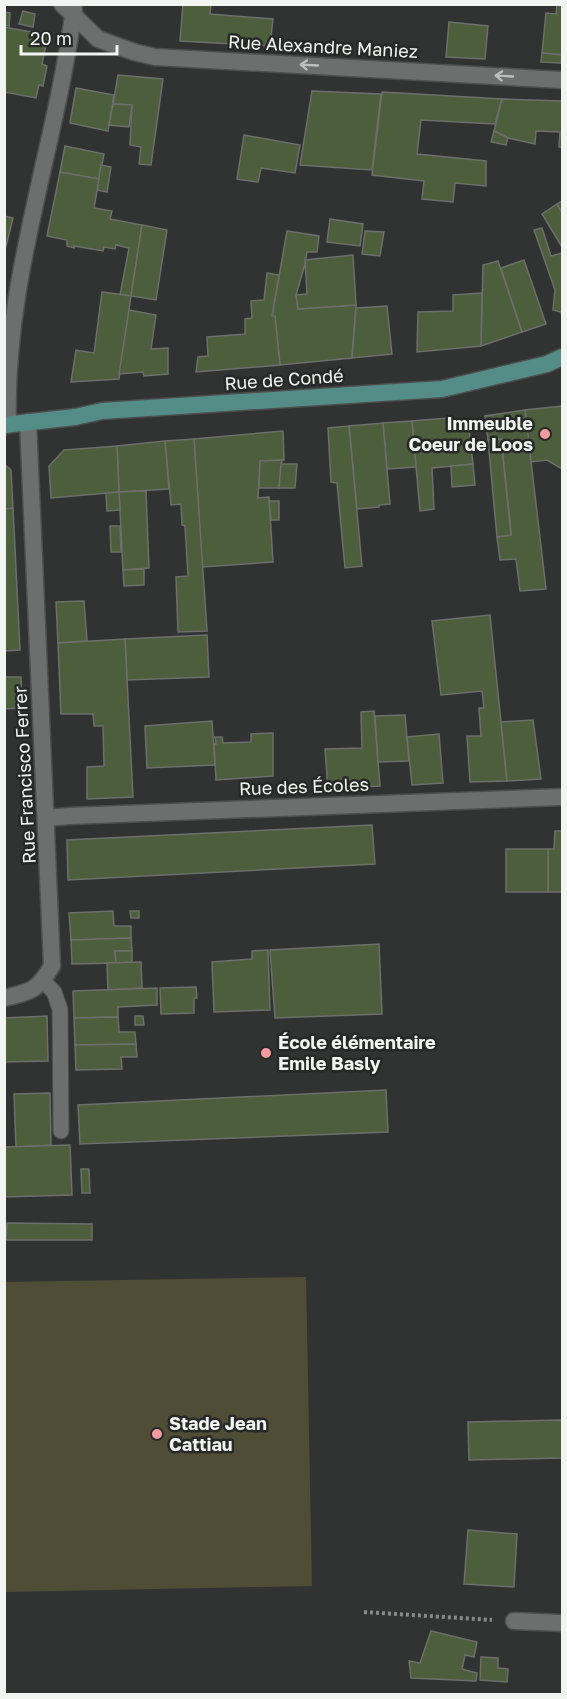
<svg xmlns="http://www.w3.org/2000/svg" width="567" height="1699" viewBox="0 0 567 1699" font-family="'Golos Text',sans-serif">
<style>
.grass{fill:#504d36}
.building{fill:#4c5e3b;stroke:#6d6f6c;stroke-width:1.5}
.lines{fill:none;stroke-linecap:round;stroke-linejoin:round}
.service-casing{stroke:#4c4f4e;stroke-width:17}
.minor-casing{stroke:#4c4f4e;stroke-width:19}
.secondary-casing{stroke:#4c4f4e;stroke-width:19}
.path{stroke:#898b8a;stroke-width:4;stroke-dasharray:3 3;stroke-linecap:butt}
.service{stroke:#6c6f6d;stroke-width:15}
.minor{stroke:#6c6f6d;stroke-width:16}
.secondary{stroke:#548d88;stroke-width:16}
.oneway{stroke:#bcbfbd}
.poi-dot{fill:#f49b9f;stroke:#272928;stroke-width:2}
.labels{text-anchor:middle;stroke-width:5;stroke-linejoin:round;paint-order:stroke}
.street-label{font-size:18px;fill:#f2f4f2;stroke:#272928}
.poi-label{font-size:18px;font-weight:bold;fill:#f2f4f2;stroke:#272928;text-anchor:start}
</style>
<rect width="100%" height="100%" fill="#303332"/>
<!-- grass -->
<polygon class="grass" points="306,1277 312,1586 5,1592 5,1282"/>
<!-- building -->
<g class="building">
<polygon points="183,4 211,4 210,14 273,19 270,46 180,41"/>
<polygon points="557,4 562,4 562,55 542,53 546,13 556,14"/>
<polygon points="23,11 35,14 33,27 19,24"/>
<polygon points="4,12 10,13 9,26 4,25"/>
<polygon points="449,22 488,26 485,59 446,57"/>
<polygon points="4,27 48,35 42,64 47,66 43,86 39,85 36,98 4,92"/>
<polygon points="542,53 562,55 561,63 541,62"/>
<polygon points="118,75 163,79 151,165 139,164 141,147 130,145 132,105 113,104"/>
<polygon points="76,88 114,95 108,131 70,123"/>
<polygon points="312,91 381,94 372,170 300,165"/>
<polygon points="382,92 502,99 495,124 421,120 417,154 486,161 486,186 455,183 453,202 422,199 424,181 372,175"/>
<polygon points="502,99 562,101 562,147 559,147 560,132 536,131 535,144 508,138 494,131"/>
<polygon points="113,104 132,105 129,127 109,125"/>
<polygon points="494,131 508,138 506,145 491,142"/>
<polygon points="244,135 300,145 295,173 261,168 258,182 237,179"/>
<polygon points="65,146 104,154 99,179 60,172"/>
<polygon points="101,165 111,167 107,192 97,190"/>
<polygon points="60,172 99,179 94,208 112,211 110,219 142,225 131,296 120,295 129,248 116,245 115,249 104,247 103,251 74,246 74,248 67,246 67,240 47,236"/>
<polygon points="562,201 562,213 557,204"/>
<polygon points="557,204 562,213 562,247 542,214"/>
<polygon points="4,216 13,218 4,254"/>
<polygon points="330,219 363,224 360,246 327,242"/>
<polygon points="142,225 167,230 156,300 131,296"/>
<polygon points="542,228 551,256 562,253 562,316 561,312 553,310 555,290 534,230"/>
<polygon points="287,231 319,236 317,252 307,252 305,264 296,295 298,309 356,305 352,358 280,365 275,316 272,316"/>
<polygon points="365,231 384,232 380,256 362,254"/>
<polygon points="353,255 356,305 298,309 296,295 307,294 305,260"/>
<polygon points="524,260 546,324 522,332 501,268"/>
<polygon points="498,261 522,332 481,346 483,265"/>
<polygon points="267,273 279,275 272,316 275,316 280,365 196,372 198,357 208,356 207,337 245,334 245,319 252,318 251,301 264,300"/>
<polygon points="102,292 131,296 119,379 71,382 76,350 94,353"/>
<polygon points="482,293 481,346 417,352 418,312 453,311 453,295"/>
<polygon points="387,306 392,354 352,358 356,308"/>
<polygon points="129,310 156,315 151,349 168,348 168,374 144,376 143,372 119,374"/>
<polygon points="562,406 562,469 547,460 531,462 525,410"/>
<polygon points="525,410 546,589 520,591 516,559 500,560 497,537 511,535 510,521 501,439 488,440 485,416"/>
<polygon points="447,418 447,422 468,420 473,464 432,468 434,509 420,511 412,421"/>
<polygon points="412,421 416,467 387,469 383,423"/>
<polygon points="383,423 390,504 379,505 379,507 357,509 349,426"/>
<polygon points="349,426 362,566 345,568 337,483 331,482 328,428"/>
<polygon points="283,431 284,460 260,461 258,498 269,497 273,562 202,567 194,439"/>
<polygon points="194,439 207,631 178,632 176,577 188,576 185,526 182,525 181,504 171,505 165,441"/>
<polygon points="501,439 511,535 497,537 488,440"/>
<polygon points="165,441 169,489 119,492 117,446"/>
<polygon points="117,446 119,492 51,498 49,466 64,450"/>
<polygon points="282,460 279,488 259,488 260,461"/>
<polygon points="4,464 11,470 13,508 4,509"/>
<polygon points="281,464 297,464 295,488 279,488"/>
<polygon points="473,464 475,485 452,487 451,466"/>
<polygon points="146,491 149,568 123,570 119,492"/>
<polygon points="119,492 120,510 107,511 106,493"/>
<polygon points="269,501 279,501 279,520 271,520"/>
<polygon points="13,508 20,650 4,651 4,509"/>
<polygon points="110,526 120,526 121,552 111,552"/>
<polygon points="144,569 144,585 124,586 123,570"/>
<polygon points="84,601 87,641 58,643 56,602"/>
<polygon points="490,615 507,781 470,782 467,736 481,736 479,708 484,708 482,691 441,695 432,621"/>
<polygon points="207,635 209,677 127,680 125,639"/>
<polygon points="125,639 133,797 87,799 87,767 104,766 103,726 94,726 93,714 61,714 58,643"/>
<polygon points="4,677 21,677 22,708 4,709"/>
<polygon points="374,711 380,786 328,789 325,749 362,748 361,712"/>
<polygon points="405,715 409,761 378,762 375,716"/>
<polygon points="533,720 541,779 507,781 501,722"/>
<polygon points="212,721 215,765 147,768 145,726"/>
<polygon points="273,733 273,776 216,780 214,744 216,744 215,737 222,737 223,743 251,742 251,734"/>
<polygon points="439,734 443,783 412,785 407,737"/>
<polygon points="562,817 562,892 548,892 548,849 554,849 555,831 562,831"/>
<polygon points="372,825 375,864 68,880 67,840"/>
<rect x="506" y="849" width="42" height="43"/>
<polygon points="113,911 114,926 131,926 131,938 71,940 69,913"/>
<polygon points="130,911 139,911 139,918 131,918"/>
<polygon points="131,938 132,951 115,951 116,963 72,964 71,940"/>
<polygon points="379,944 382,1014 275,1018 270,950"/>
<polygon points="268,950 270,1010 214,1012 212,962 252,959 252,951"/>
<polygon points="115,951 132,951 132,962 116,963"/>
<polygon points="141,962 142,988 108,990 107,963"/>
<polygon points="196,987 197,998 194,998 194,1013 161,1014 160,988"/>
<polygon points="157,988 157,1005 118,1007 118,1017 74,1018 73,991"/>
<polygon points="47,1016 48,1061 4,1062 4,1018"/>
<polygon points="135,1016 143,1016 144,1025 135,1025"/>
<polygon points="118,1017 119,1032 135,1032 136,1044 75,1045 74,1018"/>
<polygon points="136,1044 137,1057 121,1057 122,1069 76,1070 75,1045"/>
<polygon points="386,1090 388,1132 80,1144 78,1105"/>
<polygon points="50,1093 51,1145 16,1147 14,1094"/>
<polygon points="70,1145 72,1195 4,1197 4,1147"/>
<polygon points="81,1169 89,1169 90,1193 82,1193"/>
<polygon points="7,1223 92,1224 92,1240 6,1240"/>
<polygon points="562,1420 562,1458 469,1460 468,1422"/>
<polygon points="468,1530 517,1534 514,1587 464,1584"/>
<polygon points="431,1631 477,1642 474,1657 465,1655 462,1669 477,1673 476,1681 411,1678 409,1661 420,1663"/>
<polygon points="481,1657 498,1658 498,1668 508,1669 507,1682 480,1680"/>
</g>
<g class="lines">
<!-- service casing -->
<g class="service-casing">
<polyline id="service" points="43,981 54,992 60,1009 61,1131"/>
</g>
<!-- minor casing -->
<g class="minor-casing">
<g id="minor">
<polyline points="62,4 98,39 134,52 155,57 562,80"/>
<path d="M8 425C3 283 56 148 74 8"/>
<polyline points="47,818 69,816 562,797"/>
<path d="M4 998C32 991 37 991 52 966L28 422"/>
<polyline points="514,1621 562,1623"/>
</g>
</g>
<!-- secondary casing -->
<g class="secondary-casing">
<polyline id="secondary" points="4,425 75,417 102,411 442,389 547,364 562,357"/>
</g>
<!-- path -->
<polyline class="path" points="364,1612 492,1620"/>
<!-- service -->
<use href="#service" class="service"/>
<!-- minor -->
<use href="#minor" class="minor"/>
<!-- secondary -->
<use href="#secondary" class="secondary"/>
</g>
<!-- one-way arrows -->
<defs><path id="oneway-shaft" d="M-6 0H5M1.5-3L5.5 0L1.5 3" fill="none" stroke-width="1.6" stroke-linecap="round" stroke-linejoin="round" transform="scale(1.5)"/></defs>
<g class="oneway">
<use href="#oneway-shaft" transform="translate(309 65) rotate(-177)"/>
<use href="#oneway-shaft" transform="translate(504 76) rotate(-177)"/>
</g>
<!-- markers -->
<g class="poi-dot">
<circle cx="545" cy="434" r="6"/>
<circle cx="266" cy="1053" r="6"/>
<circle cx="157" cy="1434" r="6"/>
</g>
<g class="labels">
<!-- street labels -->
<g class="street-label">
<text transform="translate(323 47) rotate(3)" y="6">Rue Alexandre Maniez</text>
<text transform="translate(284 380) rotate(-4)" y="6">Rue de Condé</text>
<text transform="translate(25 775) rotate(-93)" y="6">Rue Francisco Ferrer</text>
<text transform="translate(304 787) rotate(-2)" y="6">Rue des Écoles</text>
</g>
<!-- poi labels -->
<g class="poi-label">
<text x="533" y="430" text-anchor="end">Immeuble<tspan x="533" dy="21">Coeur de Loos</tspan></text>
<text x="278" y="1049">École élémentaire<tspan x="278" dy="21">Emile Basly</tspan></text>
<text x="169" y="1430">Stade Jean<tspan x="169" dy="21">Cattiau</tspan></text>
</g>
</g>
<!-- border -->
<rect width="567" height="1699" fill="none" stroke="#f2f4f2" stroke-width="12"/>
<!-- scale -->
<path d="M21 45v9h96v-9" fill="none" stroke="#f2f4f2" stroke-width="3"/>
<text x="30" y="45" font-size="18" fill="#f2f4f2" stroke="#272928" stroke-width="4.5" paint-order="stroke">20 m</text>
</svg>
